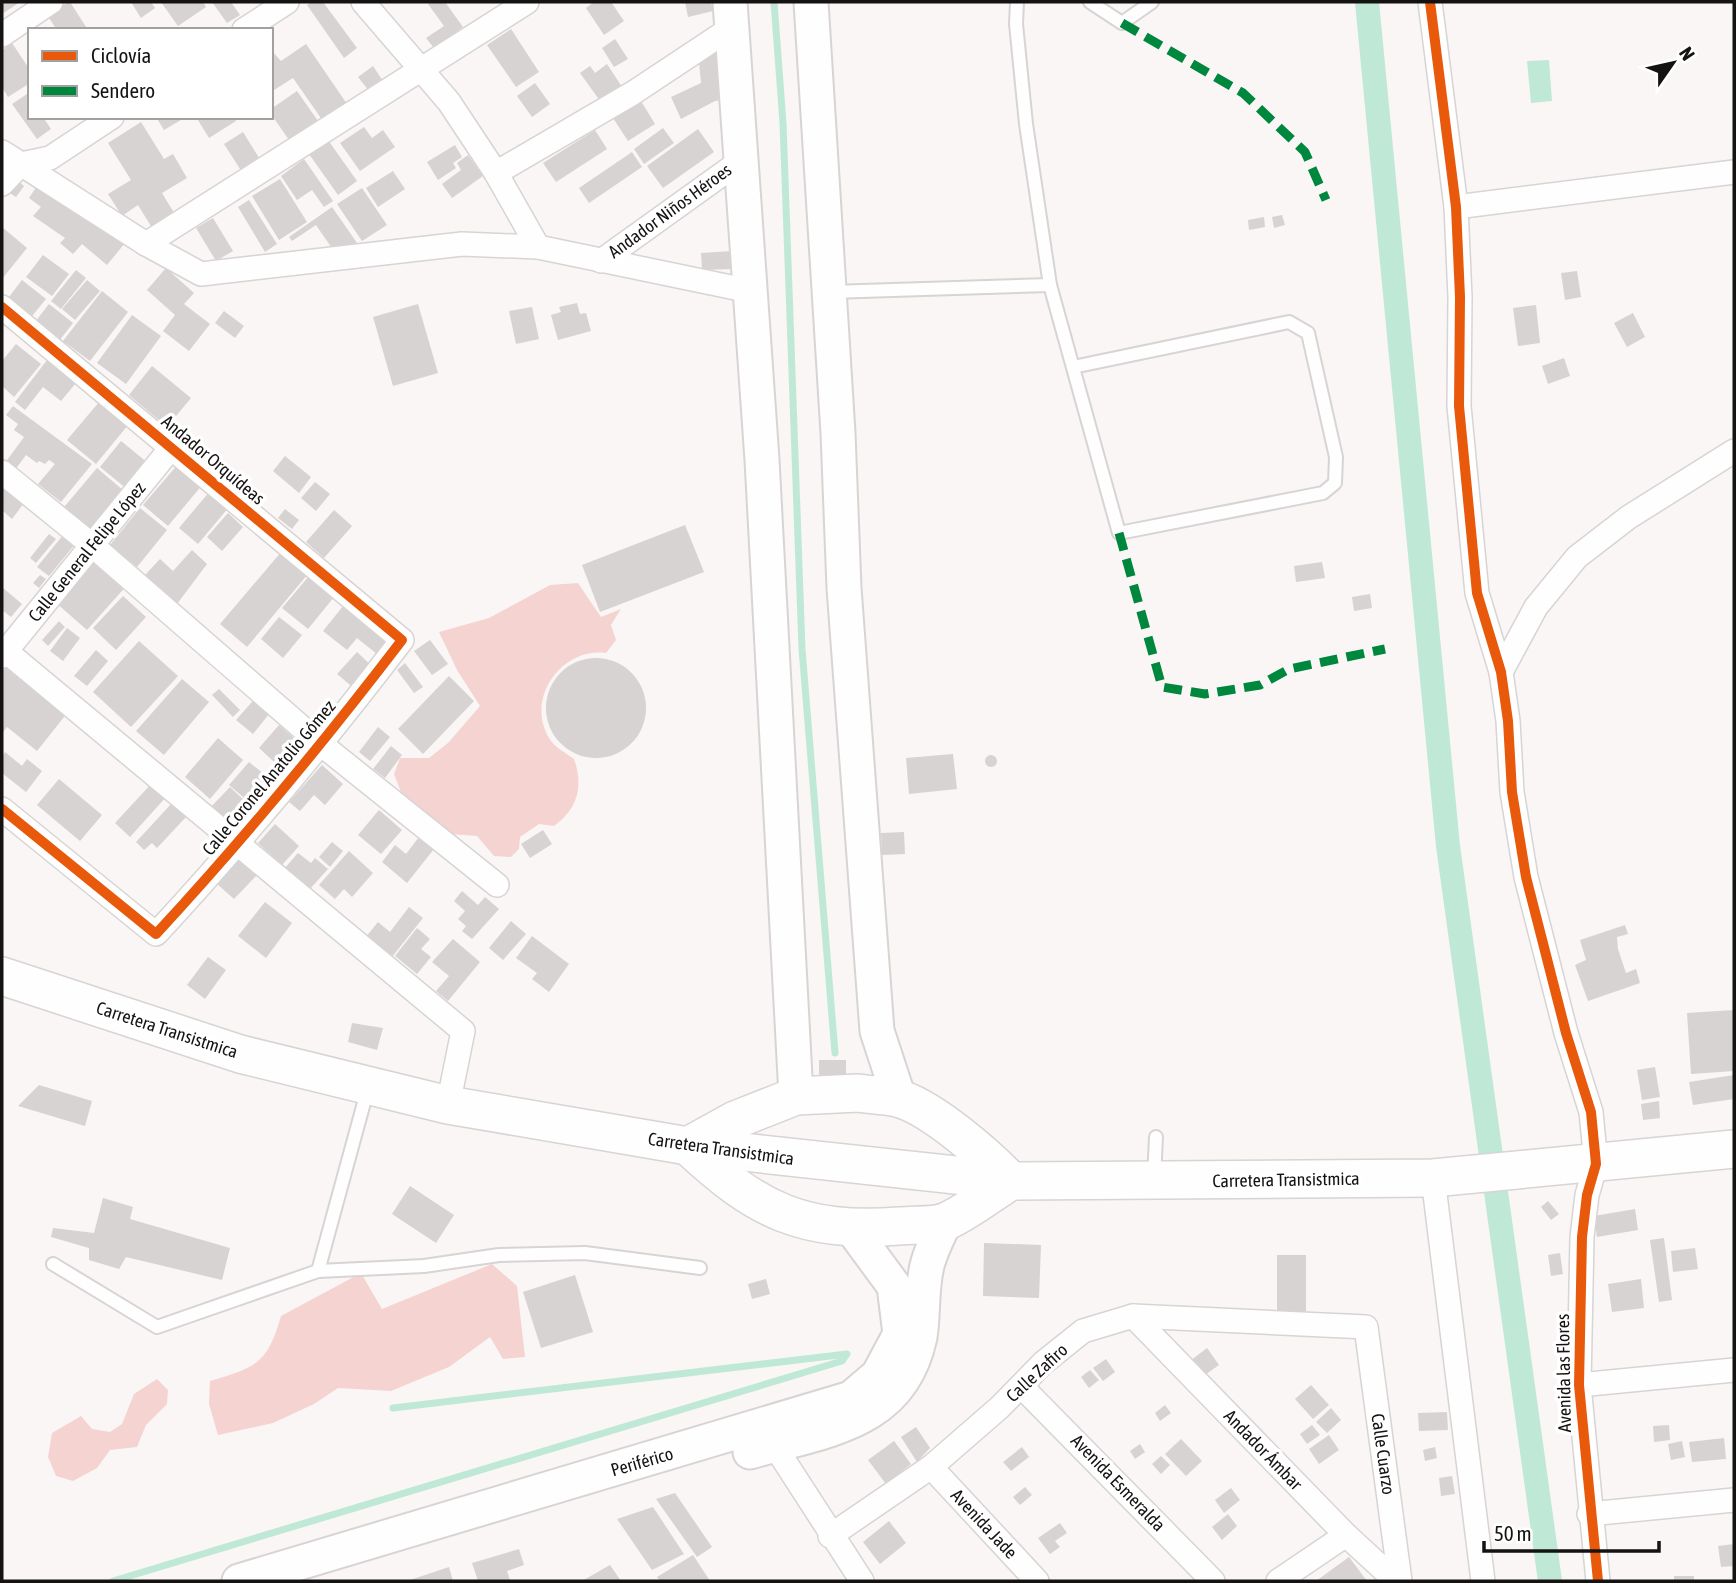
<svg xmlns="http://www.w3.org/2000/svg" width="1736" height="1583" viewBox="0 0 1736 1583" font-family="'Asap Condensed',sans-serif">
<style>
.forest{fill:#f5d3d0}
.water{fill:#c0e8d7}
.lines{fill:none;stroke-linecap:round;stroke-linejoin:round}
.stream{stroke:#c0e8d7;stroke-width:7}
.canal{stroke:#c0e8d7;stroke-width:24}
.building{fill:#d7d3d3}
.lane-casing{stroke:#d7d4d3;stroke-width:16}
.street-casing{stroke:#d7d4d3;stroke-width:26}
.secondary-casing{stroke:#d7d4d3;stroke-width:37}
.primary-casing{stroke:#d7d4d3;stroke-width:40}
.lane{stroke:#fefefe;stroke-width:12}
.street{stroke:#fefefe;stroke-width:23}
.secondary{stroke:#fefefe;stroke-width:33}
.primary{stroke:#fefefe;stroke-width:37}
.quiet{stroke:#00873e;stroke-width:9;stroke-dasharray:18 9;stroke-linecap:butt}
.cycleway-casing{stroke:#fff;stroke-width:15}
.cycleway{stroke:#e8590c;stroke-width:10}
.labels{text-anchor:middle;stroke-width:7;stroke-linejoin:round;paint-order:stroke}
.street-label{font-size:18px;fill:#151312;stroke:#fff}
</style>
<rect width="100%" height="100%" fill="#faf6f6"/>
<!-- forest -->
<g class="forest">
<path d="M578 583 601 617 621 609 611 625 616 640 606 653C562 647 525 698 549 738 554 747 566 753 574 759 584 787 577 810 554 826L539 824 520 837 519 849 511 857 494 856 477 836 450 834 404 800 394 774 400 758H429L448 743 480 706 457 670 439 632 489 618 550 585Z"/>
<path d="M492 1264 517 1286 525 1357 503 1359 490 1337 449 1367 391 1391 338 1388 314 1404 273 1423 218 1435 209 1404 210 1381C257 1367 267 1364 281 1316L361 1273 382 1309Z"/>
<polygon points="157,1379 168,1390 167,1404 146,1425 137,1447 110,1450 97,1468 73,1481 56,1476 48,1457 52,1433 81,1416 92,1429 110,1432 122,1424 134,1394"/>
</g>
<!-- water -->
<polygon class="water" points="1549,60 1552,101 1531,103 1527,61"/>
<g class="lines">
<!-- stream -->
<g class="stream">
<polyline points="774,2 783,123 802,649 835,1053"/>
<polyline points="113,1581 842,1361 847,1354 393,1408"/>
</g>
<!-- canal -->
<polyline class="canal" points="1367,2 1448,846 1550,1581"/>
</g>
<!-- building -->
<g class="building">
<polygon points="2,2 20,2 2,14"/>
<polygon points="68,2 70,2 88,30 57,30 47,15"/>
<polygon points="131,2 151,2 155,8 141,18"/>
<polygon points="161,2 203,2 206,7 178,26"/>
<polygon points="212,2 231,2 240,15 227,23"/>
<polygon points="312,2 323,2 357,48 344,58 307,5"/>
<polygon points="432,2 445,2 463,27 434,48 426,38 444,26 428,4"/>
<polygon points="594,2 611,2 624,21 604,35 586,8"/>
<polygon points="685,2 711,2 713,11 688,17"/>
<polygon points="511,29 539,72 516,87 487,45"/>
<polygon points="615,39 628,59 614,67 602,48"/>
<polygon points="12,43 30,70 30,83 8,97 2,87 2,50"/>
<polygon points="306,44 347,104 323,121 293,78 271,92 271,50 281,61"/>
<polygon points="724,50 729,99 715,101 681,119 671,97 701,83 698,52"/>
<polygon points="607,64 624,90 603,105 580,73 590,66 595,73"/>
<polygon points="373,66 383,81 369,91 358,77"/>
<polygon points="535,83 550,104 532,117 517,96"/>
<polygon points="297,91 318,121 289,140 271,114 271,109"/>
<polygon points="27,94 30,98 30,117 43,117 51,129 37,139 12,104"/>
<polygon points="641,101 655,124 628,141 613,118"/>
<polygon points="156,117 186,117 164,130"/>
<polygon points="196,117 234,117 236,121 209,138"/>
<polygon points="141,122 164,159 173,154 187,178 162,193 176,216 154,231 138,205 122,216 108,194 131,180 108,143"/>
<polygon points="364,127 372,138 383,130 395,147 360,171 340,143"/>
<polygon points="663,128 674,143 644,164 634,149"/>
<polygon points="698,129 714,152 663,188 647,166"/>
<polygon points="595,130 607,149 556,182 543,163"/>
<polygon points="243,132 261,161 242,172 224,144"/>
<polygon points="328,140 357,181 338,195 309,154"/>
<polygon points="455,145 462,157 453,163 456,168 438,180 427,162"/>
<polygon points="632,152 642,167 589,203 579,188"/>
<polygon points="468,155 483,176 452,198 442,184 461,170 457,163"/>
<polygon points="304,159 333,201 324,207 312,190 297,200 281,176"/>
<polygon points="393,171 405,189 378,207 366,188"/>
<polygon points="280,179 307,222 279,240 252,196"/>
<polygon points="17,180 24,186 16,197 8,192"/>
<polygon points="37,186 82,217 87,210 125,243 107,265 82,244 73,254 60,243 65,238 33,216 41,207 29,198"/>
<polygon points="362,188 387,225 362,241 337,204"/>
<polygon points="249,200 277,244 265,252 238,207"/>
<polygon points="332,207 357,243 338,257 316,225 292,241 289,237"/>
<polygon points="1282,215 1285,225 1274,228 1272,217"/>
<polygon points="1264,217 1265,227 1249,230 1248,220"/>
<polygon points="213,218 233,251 216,261 196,228"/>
<polygon points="2,227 27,248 2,279"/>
<polygon points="732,251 733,269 702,270 701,253"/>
<polygon points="43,255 69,274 52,296 26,277"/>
<polygon points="166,268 194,293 184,304 210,324 189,351 163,331 175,315 147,290"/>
<polygon points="76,270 86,278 61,309 51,301"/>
<polygon points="1577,271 1581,297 1565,300 1561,273"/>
<polygon points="22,280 46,299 32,316 9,297"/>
<polygon points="87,280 100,291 75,320 62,309"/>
<polygon points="102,291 128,312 90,361 63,341"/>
<polygon points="577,303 580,314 586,313 591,331 558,340 551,315 561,312 559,307"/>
<polygon points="49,304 73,323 59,341 35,322"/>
<polygon points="418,304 438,373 393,386 373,317"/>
<polygon points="1536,305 1540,343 1518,346 1513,308"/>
<polygon points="532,307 539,339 516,344 509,311"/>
<polygon points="224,311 244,326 235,338 215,323"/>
<polygon points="1633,313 1645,337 1627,347 1614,323"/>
<polygon points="132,315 161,336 126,384 97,363"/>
<polygon points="16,344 41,364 14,397 2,386 2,361"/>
<polygon points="1564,358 1570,376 1548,384 1542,366"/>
<polygon points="47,360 76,383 61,401 43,387 25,410 15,402"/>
<polygon points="152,366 191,398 167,427 129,395"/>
<polygon points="105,395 133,419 96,464 67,440"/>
<polygon points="13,406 92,464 61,502 38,484 55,464 49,460 45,464 39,461 37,463 26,455 15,470 5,463 24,437 14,430 18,424 6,415"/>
<polygon points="121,441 148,463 127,489 100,467"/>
<polygon points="285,456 311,477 299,493 273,471"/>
<polygon points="179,463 203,484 168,526 143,505"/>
<polygon points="97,468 124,491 87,534 60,512"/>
<polygon points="2,480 27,499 12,519 2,510"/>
<polygon points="315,482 330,494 316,511 301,498"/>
<polygon points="210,491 229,507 198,544 179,528"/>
<polygon points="140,508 167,530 137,567 110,545"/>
<polygon points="285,509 299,520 292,529 278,518"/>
<polygon points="334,510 352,526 324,558 306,542"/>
<polygon points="228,513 243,527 222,551 207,537"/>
<polygon points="685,525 704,572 600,612 582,565"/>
<polygon points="49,534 56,539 36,563 30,558"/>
<polygon points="64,534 76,543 49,576 37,567"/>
<polygon points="192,550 207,564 177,604 145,575 160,559 173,571"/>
<polygon points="282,551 308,574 247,647 220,624"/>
<polygon points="97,555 129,583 87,630 55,602"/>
<polygon points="1322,562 1325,578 1296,582 1294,566"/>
<polygon points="40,575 46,579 39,588 33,583"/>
<polygon points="309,576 334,597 308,629 282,608"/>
<polygon points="2,587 22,604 11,617 2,610"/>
<polygon points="1370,594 1372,608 1354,611 1352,597"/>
<polygon points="123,596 146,617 116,650 93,628"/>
<polygon points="348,600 398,641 383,659 357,638 347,650 323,631"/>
<polygon points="279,617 302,635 283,658 261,639"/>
<polygon points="59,621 65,627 48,646 42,640"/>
<polygon points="67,628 80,638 63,661 50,651"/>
<polygon points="430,640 448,664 432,675 414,651"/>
<polygon points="139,641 178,676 131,727 93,692"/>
<polygon points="96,650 108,661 87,686 74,676"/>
<polygon points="357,652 374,668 355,689 337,674"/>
<circle cx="596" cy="708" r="50"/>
<polygon points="405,663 423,687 414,693 397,670"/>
<polygon points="7,665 68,712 37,751 7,727 2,733 2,672"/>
<polygon points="449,676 474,701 423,754 398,729"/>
<polygon points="182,679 209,702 164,755 136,731"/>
<polygon points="219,689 240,710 233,717 212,695"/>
<polygon points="257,696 273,709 253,734 236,720"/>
<polygon points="279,725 305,748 285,772 259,748"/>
<polygon points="378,727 390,737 370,761 359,752"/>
<polygon points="218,738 243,760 210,799 185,777"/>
<polygon points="391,746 402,755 385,778 373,769"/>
<polygon points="5,752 22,766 27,759 42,771 26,792 2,773 2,757"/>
<polygon points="953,754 957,789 909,794 906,758"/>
<circle cx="991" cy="761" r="6"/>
<polygon points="249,762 275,783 255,807 229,785"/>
<polygon points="322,765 343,784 325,805 314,795 300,811 289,802"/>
<polygon points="59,779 102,815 80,841 37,805"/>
<polygon points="152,783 167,796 130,837 115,823"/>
<polygon points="230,787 247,803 227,825 209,809"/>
<polygon points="172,803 186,817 157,848 152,843 144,850 136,842"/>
<polygon points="379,810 402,830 381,854 358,835"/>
<polygon points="275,824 299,846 282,865 258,843"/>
<polygon points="543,830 552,844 530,858 521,844"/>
<polygon points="904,832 905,854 882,855 881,833"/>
<polygon points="419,837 434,849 407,883 382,862 395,845 406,854"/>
<polygon points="332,842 343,851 330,867 319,857"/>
<polygon points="349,851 373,873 352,897 344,889 335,899 319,885"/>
<polygon points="298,853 311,863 315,858 328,869 309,890 284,869"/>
<polygon points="239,858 257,875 234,899 216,883"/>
<polygon points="462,891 478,905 485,897 499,909 472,939 462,931 466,926 458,919 465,911 454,901"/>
<polygon points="265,902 292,923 266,958 238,936"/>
<polygon points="409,907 423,918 388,962 362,942 378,922 390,932"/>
<polygon points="511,921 526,934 503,960 489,948"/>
<polygon points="1625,925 1628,934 1617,937 1618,949 1626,973 1636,969 1640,983 1588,1001 1575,965 1586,960 1580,940"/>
<polygon points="417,928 430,939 421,949 431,957 417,974 395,956"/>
<polygon points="532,936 569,964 549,992 532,979 537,973 516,958"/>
<polygon points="453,939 480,962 448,1001 436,991 449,976 432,962"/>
<polygon points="208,957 226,970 205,999 187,985"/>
<polygon points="1734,1010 1734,1071 1691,1074 1687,1013"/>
<polygon points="352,1023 383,1028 377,1050 348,1042"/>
<rect x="819" y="1060" width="27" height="16"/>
<polygon points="1655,1067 1660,1097 1642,1100 1637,1070"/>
<polygon points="1734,1075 1734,1099 1693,1105 1689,1082"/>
<polygon points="39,1085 92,1101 85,1126 18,1106"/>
<polygon points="1659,1101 1660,1118 1643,1120 1641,1104"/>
<polygon points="410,1186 454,1215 436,1243 392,1214"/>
<polygon points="103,1198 133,1207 130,1219 230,1248 222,1280 126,1257 119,1269 89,1260 89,1248 51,1237 53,1228 94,1233"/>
<polygon points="1548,1201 1559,1214 1551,1220 1541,1207"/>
<polygon points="1635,1209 1638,1230 1597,1237 1594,1216"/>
<polygon points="1664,1238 1672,1300 1659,1302 1650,1240"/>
<polygon points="984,1243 1041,1245 1039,1298 983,1296"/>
<polygon points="1695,1248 1698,1269 1673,1272 1671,1251"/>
<polygon points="1560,1253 1563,1274 1551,1276 1548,1255"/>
<rect x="1277" y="1255" width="29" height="56"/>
<polygon points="575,1275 593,1332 541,1348 523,1292"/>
<polygon points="766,1279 770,1294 752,1299 748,1284"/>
<polygon points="1641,1279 1644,1308 1612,1312 1608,1284"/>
<polygon points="1207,1348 1219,1365 1202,1377 1190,1361"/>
<polygon points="1106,1359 1115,1372 1103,1381 1093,1368"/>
<polygon points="1090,1370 1099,1380 1089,1388 1081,1377"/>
<polygon points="1311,1385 1329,1405 1313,1419 1295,1399"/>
<polygon points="1165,1405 1171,1413 1160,1421 1155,1413"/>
<polygon points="1331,1408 1341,1420 1327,1433 1316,1422"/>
<polygon points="1447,1412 1448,1430 1419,1431 1418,1413"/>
<polygon points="1312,1425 1320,1435 1307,1444 1300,1434"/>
<polygon points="1669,1425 1670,1440 1654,1442 1653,1426"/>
<polygon points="916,1427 930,1448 917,1462 901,1437"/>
<polygon points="1329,1435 1339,1450 1319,1464 1309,1449"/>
<polygon points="1724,1438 1726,1459 1692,1462 1689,1442"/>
<polygon points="1181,1439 1202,1461 1186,1476 1165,1454"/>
<polygon points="894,1441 911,1464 886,1484 868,1460"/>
<polygon points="1682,1441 1685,1457 1671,1460 1668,1444"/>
<polygon points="1140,1444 1145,1452 1135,1459 1130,1451"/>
<polygon points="1022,1447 1029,1457 1011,1471 1003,1462"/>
<polygon points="1435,1447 1437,1458 1425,1461 1423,1450"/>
<polygon points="1161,1456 1170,1465 1161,1474 1152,1464"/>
<polygon points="1452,1476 1455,1494 1441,1496 1439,1478"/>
<polygon points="1025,1487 1032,1495 1020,1505 1013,1497"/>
<polygon points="1231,1488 1240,1500 1224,1513 1215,1500"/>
<polygon points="675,1493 712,1547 697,1557 656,1499"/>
<polygon points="653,1507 684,1554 652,1570 617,1519"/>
<polygon points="1228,1514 1237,1526 1222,1540 1212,1527"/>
<polygon points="889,1521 906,1543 880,1564 863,1542"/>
<polygon points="1060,1523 1067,1533 1055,1541 1060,1547 1050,1554 1038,1538"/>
<polygon points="1734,1544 1734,1566 1721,1567 1718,1546"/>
<polygon points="519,1549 524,1565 507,1571 510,1580 478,1581 472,1563"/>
<polygon points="693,1555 710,1581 660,1581 657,1577"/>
<polygon points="1349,1557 1367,1581 1316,1581"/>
<polygon points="610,1565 621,1581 582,1581"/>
<polygon points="449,1567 453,1581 407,1581"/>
<rect x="1674" y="1576" width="20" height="5"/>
</g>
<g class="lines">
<!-- lane casing -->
<g class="lane-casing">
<g id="lane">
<polyline points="1017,2 1016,24 1026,124 1050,285 1119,533 1323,493 1335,483 1336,457 1308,333 1289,322 1073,367"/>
<polyline points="1090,2 1122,23 1152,2"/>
<polyline points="830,292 1050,285"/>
<polyline points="1154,1178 1156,1137"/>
<polyline points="53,1264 157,1327 318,1271 368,1088"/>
<polyline points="318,1271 424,1266 499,1255 585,1253 700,1268"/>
</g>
</g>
<!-- street casing -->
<g class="street-casing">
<g id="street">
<polyline points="363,2 449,102 496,173 538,247"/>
<polyline points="1430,2 1456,207 1460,297 1459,406 1477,593 1501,672 1508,721 1512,792 1526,877 1566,1033 1591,1112 1596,1164 1587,1195 1582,1237 1579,1385 1598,1581"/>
<polyline points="244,30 287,2"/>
<polyline points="2,35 51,2"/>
<polyline points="2,152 146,244 201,274 462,244 538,247 750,291"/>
<polyline points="496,173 633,93 731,28"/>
<polyline points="2,184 21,164 50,158 112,117"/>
<polyline points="1456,207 1734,172"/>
<polyline points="146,244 527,2"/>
<polyline points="601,261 739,162"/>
<path d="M2 307 402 640C324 742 243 840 156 934L2 809"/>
<polyline points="2,472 93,546 322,745 497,885"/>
<polyline points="2,648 463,1031 448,1105"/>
<polyline points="2,656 171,448"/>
<polyline points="1501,672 1536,607 1577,557 1629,517 1734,451"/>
<polyline points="1433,1178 1483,1581"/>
<polyline points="1133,1316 1346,1535 1396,1581"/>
<polyline points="1579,1385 1734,1370"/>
<polyline points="1021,1386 1213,1581"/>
<polyline points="774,1445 862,1581"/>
<polyline points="931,1467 1037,1581"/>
<polyline points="1589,1514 1734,1500"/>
<polyline points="830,1536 931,1467 1000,1407 1043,1363 1083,1331 1133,1316 1366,1327 1400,1581"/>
<polyline points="1278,1581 1346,1535"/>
</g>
</g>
<!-- secondary casing -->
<g class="secondary-casing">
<g id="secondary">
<polyline points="730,2 762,460 796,1096"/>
<polyline points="811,2 838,433 844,588 877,1031 899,1098"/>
<path d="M750 1452C824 1430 901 1426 920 1337 924 1312 921 1285 928 1262 932 1248 939 1235 945 1222"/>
<polyline points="239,1581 851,1398 878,1375 900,1334 894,1286 852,1229"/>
</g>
</g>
<!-- primary casing -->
<g class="primary-casing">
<g id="primary">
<polyline points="2,976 240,1054 448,1105 688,1146 1011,1181 1433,1178 1734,1149"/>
<path d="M858 1093C871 1095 884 1095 897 1098 930 1106 987 1156 1011 1181 990 1194 969 1211 947 1221 934 1227 913 1224 899 1226 803 1233 757 1211 688 1146L735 1120 796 1096Z"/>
</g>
</g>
<!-- lane -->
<use href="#lane" class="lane"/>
<!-- street -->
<use href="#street" class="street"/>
<!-- secondary -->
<use href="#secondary" class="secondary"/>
<!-- primary -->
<use href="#primary" class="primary"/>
<!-- quiet -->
<g class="quiet">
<polyline points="1122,23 1243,93 1305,152 1326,200"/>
<polyline points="1119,533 1162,687 1205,694 1260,685 1289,669 1385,649"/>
</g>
<!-- cycleway casing -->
<g class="cycleway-casing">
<g id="cycleway">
<polyline points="1430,2 1456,207 1460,297 1459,406 1477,593 1501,672 1508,721 1512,792 1526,877 1566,1033 1591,1112 1596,1164 1587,1195 1582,1237 1579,1385 1598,1581"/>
<path d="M2 307 402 640C324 742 243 840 156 934L2 809"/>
</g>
</g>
<!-- cycleway -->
<use href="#cycleway" class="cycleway"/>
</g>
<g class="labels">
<!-- street labels -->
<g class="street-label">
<text transform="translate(670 211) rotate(-36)" y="6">Andador Niños Héroes</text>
<text transform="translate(213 460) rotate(40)" y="6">Andador Orquídeas</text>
<text transform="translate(87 552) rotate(-51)" y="6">Calle General Felipe López</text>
<text transform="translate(269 778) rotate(-50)" y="6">Calle Coronel Anatolio Gómez</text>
<text transform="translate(167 1030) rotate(18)" y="6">Carretera Transistmica</text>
<text transform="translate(721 1149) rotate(8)" y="6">Carretera Transistmica</text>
<text transform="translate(1286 1180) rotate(-1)" y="6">Carretera Transistmica</text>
<text transform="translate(1037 1373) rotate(-43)" y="6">Calle Zafiro</text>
<text transform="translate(1564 1373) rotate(-91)" y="6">Avenida las Flores</text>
<text transform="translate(1263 1450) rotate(46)" y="6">Andador Ámbar</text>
<text transform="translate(1383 1454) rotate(82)" y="6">Calle Cuarzo</text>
<text transform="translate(642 1462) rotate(-16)" y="6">Periférico</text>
<text transform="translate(1118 1483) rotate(46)" y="6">Avenida Esmeralda</text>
<text transform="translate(984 1524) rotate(47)" y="6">Avenida Jade</text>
</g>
</g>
<!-- border -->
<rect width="1736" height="1583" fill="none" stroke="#151312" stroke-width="7"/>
<!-- legend -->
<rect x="28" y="28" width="245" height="91" fill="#ffffff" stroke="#a1a1a0" stroke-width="2"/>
<rect x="42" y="51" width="35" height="10" fill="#e8590c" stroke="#a1a1a0" stroke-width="2"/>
<text x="91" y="63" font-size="21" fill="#151312">Ciclovía</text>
<rect x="42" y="86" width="35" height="10" fill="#00873e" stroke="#a1a1a0" stroke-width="2"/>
<text x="91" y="98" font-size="21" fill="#151312">Sendero</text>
<!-- north arrow -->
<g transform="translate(1673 63) rotate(56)" stroke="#ffffff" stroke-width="5" paint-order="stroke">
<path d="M0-5L12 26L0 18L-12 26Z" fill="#151312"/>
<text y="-10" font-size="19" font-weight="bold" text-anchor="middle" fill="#151312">N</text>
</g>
<!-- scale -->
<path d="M1484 1541v10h175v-10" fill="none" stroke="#151312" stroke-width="3.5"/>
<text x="1494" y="1541" font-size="21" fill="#151312" stroke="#ffffff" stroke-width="5" paint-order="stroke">50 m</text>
</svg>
